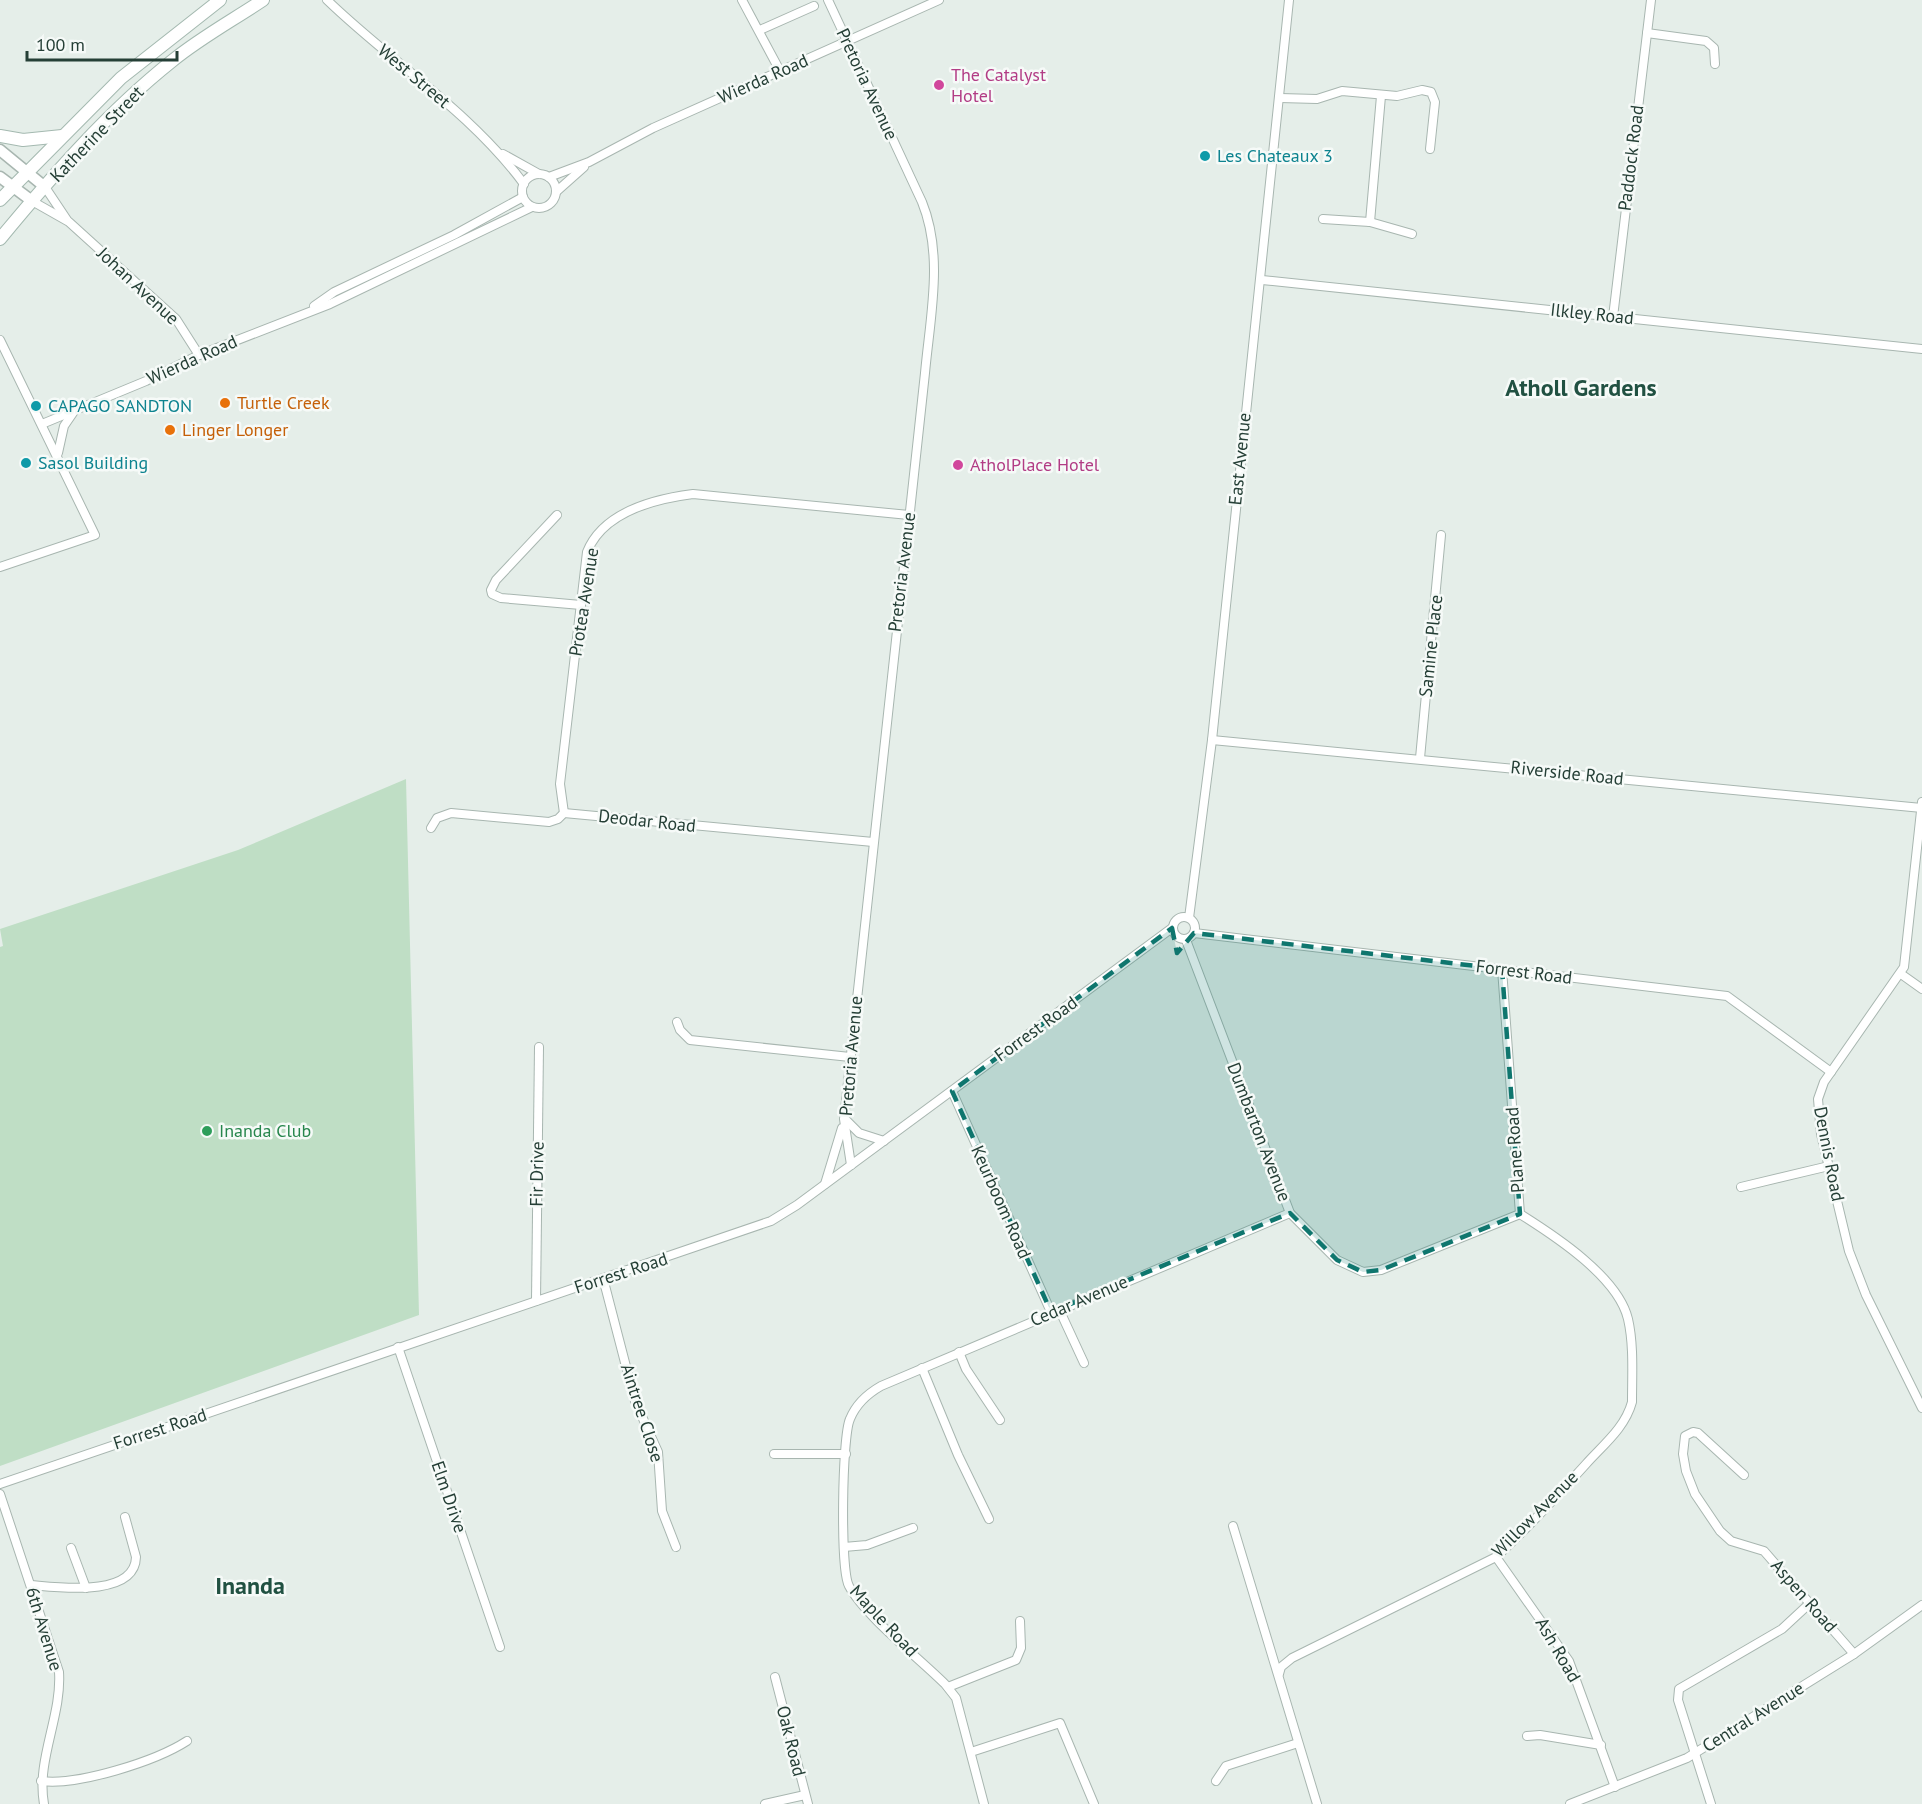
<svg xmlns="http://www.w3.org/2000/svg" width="1922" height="1804" viewBox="0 0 1922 1804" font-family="'PT Sans',sans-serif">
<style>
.pitch{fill:#bfdec5}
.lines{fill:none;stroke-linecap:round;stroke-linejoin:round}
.minor-casing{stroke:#a8b6b0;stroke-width:10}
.tertiary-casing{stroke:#a8b6b0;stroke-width:13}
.secondary-casing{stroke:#a4b9b0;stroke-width:14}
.minor{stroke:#fff;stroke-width:8}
.tertiary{stroke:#fff;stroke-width:10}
.secondary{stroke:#fff;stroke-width:12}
.marked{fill:#0f766e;fill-opacity:0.2;stroke:#0f766e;stroke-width:4.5;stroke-dasharray:12 8;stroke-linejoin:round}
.hotel-dot{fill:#d1479c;stroke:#f6faf8;stroke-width:2}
.culture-dot{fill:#0f9aa8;stroke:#f6faf8;stroke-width:2}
.food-dot{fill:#e8710a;stroke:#f6faf8;stroke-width:2}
.leisure-dot{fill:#2e9e5b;stroke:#f6faf8;stroke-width:2}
.labels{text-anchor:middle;stroke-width:5;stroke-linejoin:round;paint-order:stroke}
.hotel-label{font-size:18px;fill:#b23c85;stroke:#f6faf8;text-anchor:start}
.street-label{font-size:18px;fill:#253f36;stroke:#f6faf8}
.culture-label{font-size:18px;fill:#0d838f;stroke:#f6faf8;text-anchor:start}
.food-label{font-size:18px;fill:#c56008;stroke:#f6faf8;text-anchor:start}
.leisure-label{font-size:18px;fill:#27864d;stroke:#f6faf8;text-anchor:start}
.district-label{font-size:24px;font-weight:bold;fill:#215142;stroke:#f6faf8}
</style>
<rect width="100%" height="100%" fill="#e5eee9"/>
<!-- pitch -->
<polygon class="pitch" points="406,779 419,1315 0,1466 0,947 3,946 0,929 238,850"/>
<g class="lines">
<!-- minor casing -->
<g class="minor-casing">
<g id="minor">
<path d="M327 0C391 62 470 111 524 184"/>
<polyline points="742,0 780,71"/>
<path d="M828 0 922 202C944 256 930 317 925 373L844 1119 851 1165"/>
<polyline points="760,30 814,6"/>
<polyline points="1647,33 1706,41 1714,48 1715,64"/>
<polyline points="1280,98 1317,99 1342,91 1397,96 1422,90 1431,92 1435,102 1430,149"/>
<polyline points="503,154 539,174"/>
<circle cx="539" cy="191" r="17"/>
<polyline points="549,177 589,162 653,128 939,0"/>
<polyline points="45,187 67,220"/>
<polyline points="557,191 584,167"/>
<polyline points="32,201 69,222 176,319 199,355"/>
<polyline points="1323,219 1370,222 1412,234"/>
<polyline points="1370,222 1381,96"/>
<polyline points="1262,280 1922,349"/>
<polyline points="314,306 334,292 454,235 523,197"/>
<polyline points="1613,317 1651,0"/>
<polyline points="0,340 95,535 0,567"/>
<polyline points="42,424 146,381 199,355 330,304 532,207"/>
<polyline points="58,453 64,426 75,410"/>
<polyline points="557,515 496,580 491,590 492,594 501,598 581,605"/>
<polyline points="1212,740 1922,808"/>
<polyline points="1420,758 1441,535"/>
<polyline points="1922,802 1904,967 1824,1082 1818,1099 1821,1134 1849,1251 1866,1295 1922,1408"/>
<path d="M564 813 560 784 587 552C603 512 654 499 693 494L909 515"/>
<polyline points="564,813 873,842"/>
<polyline points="431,828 437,818 451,813 549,822 558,819 564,813"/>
<circle cx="1184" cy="928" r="11"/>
<polyline points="1189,918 1212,740 1289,0"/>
<polyline points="1194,933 1727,996 1831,1072"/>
<polyline points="1186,940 1290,1213 1337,1260 1363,1272 1381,1270 1520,1214"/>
<polyline points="1901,974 1922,989"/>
<polyline points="677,1022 680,1030 690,1040 850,1057"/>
<polyline points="952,1091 1051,1312"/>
<polyline points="845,1119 859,1133 884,1141"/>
<polyline points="825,1184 842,1128"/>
<polyline points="1741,1187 1829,1166"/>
<polyline points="603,1278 635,1401 658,1452 662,1511 676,1547"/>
<polyline points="536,1301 539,1047"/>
<polyline points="1059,1309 1084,1363"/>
<polyline points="398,1347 500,1647"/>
<polyline points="959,1352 966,1369 1000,1420"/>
<polyline points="922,1368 958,1455 989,1519"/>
<polyline points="774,1454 846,1454"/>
<polyline points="1744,1475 1698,1433 1693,1432 1685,1436 1683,1454 1686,1471 1695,1494 1720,1531 1731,1541 1764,1551 1854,1654"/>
<polyline points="0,1484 771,1221 797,1205 1172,928"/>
<path d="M0 1494 59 1672C62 1716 36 1760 44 1804"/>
<polyline points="1233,1526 1317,1804"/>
<polyline points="844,1547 867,1545 913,1528"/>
<polyline points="71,1548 86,1588"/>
<polyline points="1496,1557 1569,1661 1615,1787"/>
<path d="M31 1585C57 1587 135 1598 136 1557L125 1517"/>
<path d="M1279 1674 1281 1667 1292 1658 1496 1557C1528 1528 1557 1496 1586 1464 1603 1445 1625 1428 1632 1402 1632 1375 1634 1345 1628 1319 1618 1277 1555 1236 1520 1214L1502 969"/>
<polyline points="775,1677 808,1804"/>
<polyline points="948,1687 1016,1660 1021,1648 1020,1621"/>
<polyline points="1527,1736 1540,1735 1601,1745"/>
<polyline points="971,1752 1060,1723 1094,1804"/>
<path d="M41 1781C78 1786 156 1761 187 1741"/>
<polyline points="1216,1781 1226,1766 1298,1743"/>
<polyline points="765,1804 805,1795"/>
<path d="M984 1804 956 1698 945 1684C920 1659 864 1615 849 1586 840 1570 842 1436 850 1419 856 1404 867 1394 881 1386L1290 1213"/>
<polyline points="1570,1804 1687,1758 1854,1654 1922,1605"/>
<polyline points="1711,1804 1678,1700 1679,1689 1782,1629 1809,1604"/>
</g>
</g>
<!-- tertiary casing -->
<g class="tertiary-casing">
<g id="tertiary">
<polyline points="0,150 45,187"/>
<polyline points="0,177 32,201"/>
</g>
</g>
<!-- secondary casing -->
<g class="secondary-casing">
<g id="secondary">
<polyline points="0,136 23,140 62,136"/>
<polyline points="0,200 121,78 220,0"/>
<path d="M0 239C52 176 108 112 172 61 200 38 233 20 263 0"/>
</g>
</g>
<!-- minor -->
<use href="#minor" class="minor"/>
<!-- tertiary -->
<use href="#tertiary" class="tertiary"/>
<!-- secondary -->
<use href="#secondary" class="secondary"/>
</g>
<!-- marked area -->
<path class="marked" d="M1172 928 1177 953 1194 933 1502 969 1520 1214 1381 1270 1363 1272 1337 1260 1290 1213 1051 1312 952 1091Z"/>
<!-- markers -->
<g class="hotel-dot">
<circle cx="939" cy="85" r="6"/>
<circle cx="958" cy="465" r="6"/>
</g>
<g class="culture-dot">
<circle cx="1205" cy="156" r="6"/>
<circle cx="36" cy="406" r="6"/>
<circle cx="26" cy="463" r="6"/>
</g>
<g class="food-dot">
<circle cx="225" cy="403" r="6"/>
<circle cx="170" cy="430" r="6"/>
</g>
<circle class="leisure-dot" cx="207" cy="1131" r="6"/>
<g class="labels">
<!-- hotel labels -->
<g class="hotel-label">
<text x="951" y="81">The Catalyst<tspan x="951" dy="21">Hotel</tspan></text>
<text x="970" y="471">AtholPlace Hotel</text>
</g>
<!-- street labels -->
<g class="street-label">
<text transform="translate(414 76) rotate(40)" y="6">West Street</text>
<text transform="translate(763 79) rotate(-24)" y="6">Wierda Road</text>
<text transform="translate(867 84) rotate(65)" y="6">Pretoria Avenue</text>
<text transform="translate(97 134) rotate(-46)" y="6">Katherine Street</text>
<text transform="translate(1631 158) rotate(-83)" y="6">Paddock Road</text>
<text transform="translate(138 286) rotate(43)" y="6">Johan Avenue</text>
<text transform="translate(1592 314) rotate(6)" y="6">Ilkley Road</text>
<text transform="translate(192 360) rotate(-24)" y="6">Wierda Road</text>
<text transform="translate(1240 459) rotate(-84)" y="6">East Avenue</text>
<text transform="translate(902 572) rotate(-83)" y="6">Pretoria Avenue</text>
<text transform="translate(584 602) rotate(-81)" y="6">Protea Avenue</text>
<text transform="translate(1431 646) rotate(-84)" y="6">Samine Place</text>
<text transform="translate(1567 773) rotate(6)" y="6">Riverside Road</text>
<text transform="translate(647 821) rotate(6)" y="6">Deodar Road</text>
<text transform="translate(1524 972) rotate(7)" y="6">Forrest Road</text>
<text transform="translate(1036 1029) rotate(-36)" y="6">Forrest Road</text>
<text transform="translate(851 1056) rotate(-85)" y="6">Pretoria Avenue</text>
<text transform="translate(1259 1132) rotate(69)" y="6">Dumbarton Avenue</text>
<text transform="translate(1515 1150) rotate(-94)" y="6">Plane Road</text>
<text transform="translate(1829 1154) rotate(79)" y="6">Dennis Road</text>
<text transform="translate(537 1174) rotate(-89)" y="6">Fir Drive</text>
<text transform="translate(1001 1202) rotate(66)" y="6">Keurboom Road</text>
<text transform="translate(621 1273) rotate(-18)" y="6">Forrest Road</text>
<text transform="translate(1079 1301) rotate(-23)" y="6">Cedar Avenue</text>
<text transform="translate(642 1413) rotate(72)" y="6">Aintree Close</text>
<text transform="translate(160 1429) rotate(-18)" y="6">Forrest Road</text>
<text transform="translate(449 1497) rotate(71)" y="6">Elm Drive</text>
<text transform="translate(1535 1514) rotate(-45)" y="6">Willow Avenue</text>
<text transform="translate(1804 1596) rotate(49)" y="6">Aspen Road</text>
<text transform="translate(884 1621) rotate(47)" y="6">Maple Road</text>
<text transform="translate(44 1629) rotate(73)" y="6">6th Avenue</text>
<text transform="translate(1558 1650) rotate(60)" y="6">Ash Road</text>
<text transform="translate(1753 1717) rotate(-32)" y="6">Central Avenue</text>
<text transform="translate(791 1741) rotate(76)" y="6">Oak Road</text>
</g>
<!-- culture labels -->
<g class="culture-label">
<text x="1217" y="162">Les Chateaux 3</text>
<text x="48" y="412">CAPAGO SANDTON</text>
<text x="38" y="469">Sasol Building</text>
</g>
<!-- food labels -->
<g class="food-label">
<text x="237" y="409">Turtle Creek</text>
<text x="182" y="436">Linger Longer</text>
</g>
<!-- leisure labels -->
<g class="leisure-label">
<text x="219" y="1137">Inanda Club</text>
</g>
<!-- district labels -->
<g class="district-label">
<text x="1581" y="396">Atholl Gardens</text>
<text x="250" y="1594">Inanda</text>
</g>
</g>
<!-- scale -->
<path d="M27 51v9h150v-9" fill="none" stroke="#253f36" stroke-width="3"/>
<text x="36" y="51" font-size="18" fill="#253f36" stroke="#f6faf8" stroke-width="4.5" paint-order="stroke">100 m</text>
</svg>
